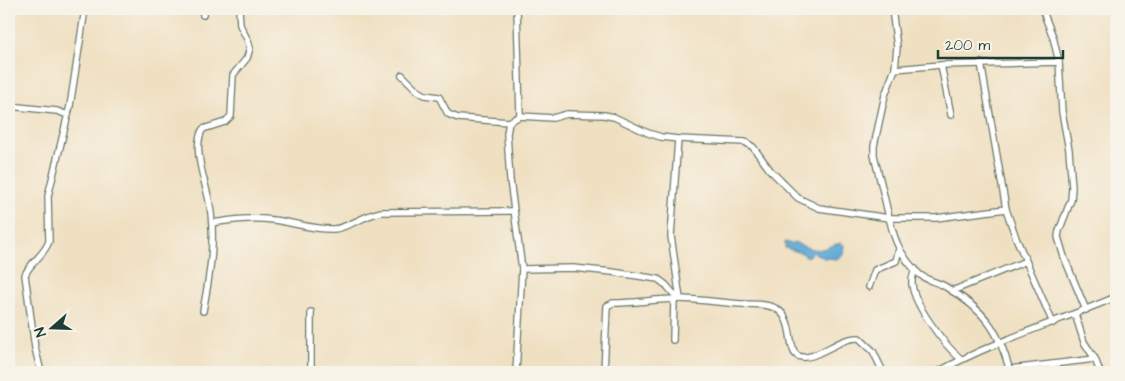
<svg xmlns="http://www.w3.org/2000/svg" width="1125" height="381" viewBox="0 0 1125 381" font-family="'Architects Daughter',sans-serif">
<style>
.water{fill:#5faad8;stroke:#3f7486}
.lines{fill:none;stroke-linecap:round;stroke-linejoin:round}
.minor-casing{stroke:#687666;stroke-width:8}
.minor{stroke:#fff;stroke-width:5.5}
</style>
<rect width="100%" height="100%" fill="#f7f3e8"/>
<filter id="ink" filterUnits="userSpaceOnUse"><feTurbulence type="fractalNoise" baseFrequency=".02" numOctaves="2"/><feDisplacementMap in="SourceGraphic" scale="10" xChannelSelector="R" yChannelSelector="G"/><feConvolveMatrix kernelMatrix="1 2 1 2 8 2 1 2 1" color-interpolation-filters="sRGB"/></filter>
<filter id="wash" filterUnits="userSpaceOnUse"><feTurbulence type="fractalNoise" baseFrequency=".0096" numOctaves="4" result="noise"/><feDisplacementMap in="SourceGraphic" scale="20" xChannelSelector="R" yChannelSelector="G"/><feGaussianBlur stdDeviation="1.12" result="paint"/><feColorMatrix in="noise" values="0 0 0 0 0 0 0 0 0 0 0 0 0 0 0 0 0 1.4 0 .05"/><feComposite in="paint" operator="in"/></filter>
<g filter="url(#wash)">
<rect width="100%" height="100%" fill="#f0e0c2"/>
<!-- water -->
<path class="water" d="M785 242 792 244 795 242C800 246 816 251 822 249 828 248 834 244 841 243L844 245 843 255 837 259 824 258 813 252 807 257 802 253 785 248Z"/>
</g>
<g filter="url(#ink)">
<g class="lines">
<!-- minor casing -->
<g class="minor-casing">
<g id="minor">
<polyline points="517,9 520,116"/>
<path d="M892 9 897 47 895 69 885 95 874 146V155C877 169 881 182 884 196 892 228 893 249 919 274 927 281 938 282 946 287 984 310 999 329 1010 372"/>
<polyline points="1042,9 1053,37 1059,62"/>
<polyline points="203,15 204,9"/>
<polyline points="981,63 1006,209 1016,238 1053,323"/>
<polyline points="941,65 951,115"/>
<polyline points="895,69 941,65 1059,62 1062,112 1069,150 1072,187 1071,200 1059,231 1058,237 1064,257 1086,310"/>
<polyline points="402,75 418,91 425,95 439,97 448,114 458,118 509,122"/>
<polyline points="9,106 57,111 68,115"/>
<polyline points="678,139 671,236 680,299"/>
<path d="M212 223C232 220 252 217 273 220 293 222 313 230 334 229 347 228 365 215 381 212L513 211"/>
<polyline points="522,269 573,268 612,272 658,279 666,285 678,299"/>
<path d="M915 269C914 273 912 277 912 280 910 301 946 347 961 359"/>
<polyline points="869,287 875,270 896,261 899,249"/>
<polyline points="952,291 1026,261"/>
<path d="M203 311C210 274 217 234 208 196 204 179 192 145 203 129L225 122 231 116 233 75 247 58 250 48 248 41 240 25 239 9"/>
<polyline points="1075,314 1084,342 1095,359 1100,372"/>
<polyline points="673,340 674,299"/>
<polyline points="1010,369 1095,359"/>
<path d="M41 372 35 348 25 275C30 262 45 255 49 241L48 196 70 106 85 9"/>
<polyline points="311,372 311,312"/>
<polyline points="311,372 327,372"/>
<polyline points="516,372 522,269 510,180 507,134 509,122 520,116 553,118 567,114 604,115 614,117 648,133 661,137 678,139 745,142 753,147 770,170 798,198 819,208 889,218 936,218 1006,209"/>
<path d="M604 372 607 306 613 303C635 303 657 299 678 299 700 299 722 303 743 304 753 305 768 303 777 309 795 320 787 351 798 356 814 363 840 336 859 338L873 351 883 372"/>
<path d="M938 372C994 341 1057 322 1116 297"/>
</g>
</g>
<!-- minor -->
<use href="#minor" class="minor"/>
</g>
</g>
<!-- margin -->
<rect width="1125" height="381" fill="none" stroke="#f7f3e8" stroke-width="30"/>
<!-- north arrow -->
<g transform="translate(52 328) rotate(250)" stroke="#f7f3e8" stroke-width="4" paint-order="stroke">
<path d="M0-4L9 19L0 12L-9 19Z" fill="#1f3d34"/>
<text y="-8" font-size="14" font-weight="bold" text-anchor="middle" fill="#1f3d34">N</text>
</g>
<!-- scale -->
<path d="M938 50v8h125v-8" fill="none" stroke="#1f3d34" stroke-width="2.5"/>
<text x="945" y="50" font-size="15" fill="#1f3d34" stroke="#f7f3e8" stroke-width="4" paint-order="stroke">200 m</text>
</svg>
